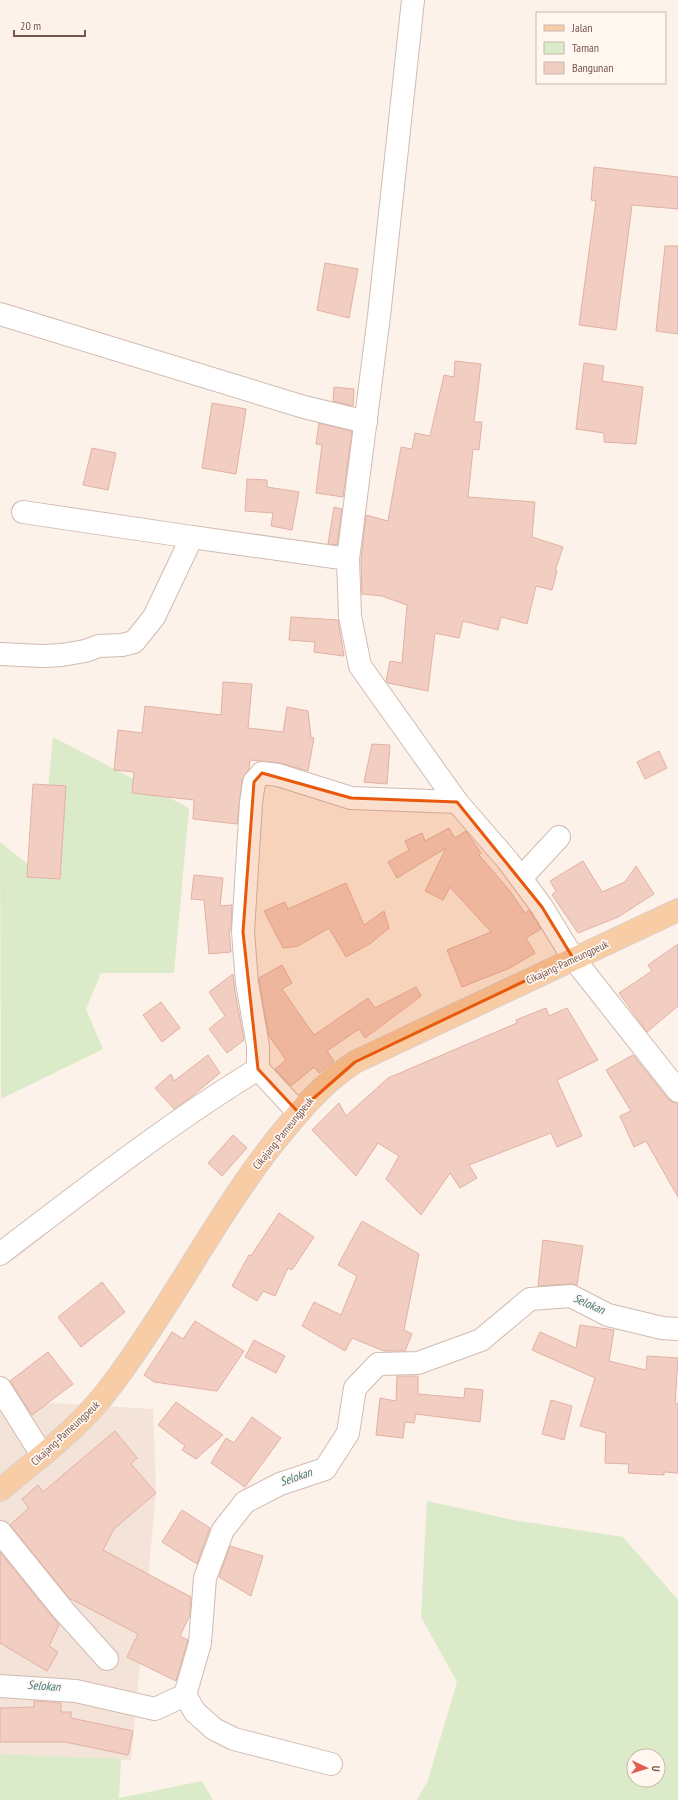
<svg xmlns="http://www.w3.org/2000/svg" width="678" height="1800" viewBox="0 0 678 1800" font-family="'PT Sans Narrow',sans-serif">
<style>
.residential{fill:#f4e3d8}
.green{fill:#dbeac8;fill-rule:evenodd}
.building{fill:#f1cdc2;stroke:#e3b1a2}
.lines{fill:none;stroke-linecap:round;stroke-linejoin:round}
.minor-casing{stroke:#d1bbb1;stroke-width:24}
.primary-casing{stroke:#d9d0cd;stroke-width:24}
.minor{stroke:#fff;stroke-width:22}
.primary{stroke:#f8cca4;stroke-width:22}
.marked{fill:#e8590c;fill-opacity:0.2;stroke:#e8590c;stroke-width:3;stroke-linejoin:round}
.labels{text-anchor:middle;stroke-width:3.5;stroke-linejoin:round;paint-order:stroke}
.street-label{font-size:11px;fill:#77564d;stroke:#fff7f0}
.water-label{font-size:12px;font-style:italic;fill:#407a7b;stroke:#fff7f0}
</style>
<rect width="100%" height="100%" fill="#fcf2e9"/>
<!-- residential -->
<polygon class="residential" points="0,1400 153,1409 156,1493 131,1760 0,1754"/>
<!-- green -->
<g class="green">
<polygon points="53,737 189,808 174,973 101,973 86,1009 103,1049 1,1099 0,842 40,874"/>
<path d="M427 1501 513 1520 623 1537 678 1600V1800H417L428 1780 457 1682 421 1617ZM634 1756H658V1780H634Z"/>
<polygon points="0,1754 121,1759 119,1798 202,1781 213,1800 0,1800"/>
</g>
<!-- building -->
<g class="building">
<polygon points="594,167 678,177 678,209 632,205 616,330 579,325 596,201 591,200"/>
<polygon points="665,246 678,246 678,334 656,331"/>
<polygon points="325,263 358,269 349,318 317,310"/>
<polygon points="455,361 481,364 474,422 482,422 479,450 473,449 468,497 535,502 532,537 563,547 555,571 557,571 552,590 536,586 527,624 501,617 498,630 463,621 459,638 435,633 428,691 388,683 386,681 390,661 402,663 407,605 382,596 362,594 361,560 366,515 388,521 401,447 412,449 415,433 430,436 444,375 454,377"/>
<polygon points="584,363 604,366 602,381 643,387 636,444 604,442 604,433 576,429"/>
<polygon points="334,387 354,389 353,406 333,401"/>
<polygon points="212,403 246,409 236,474 202,468"/>
<polygon points="319,423 352,431 343,497 316,493 322,445 316,444"/>
<polygon points="92,448 116,453 108,490 83,485"/>
<polygon points="247,479 267,480 267,487 299,492 292,530 271,526 273,513 245,511"/>
<polygon points="334,507 342,509 337,545 328,544"/>
<polygon points="291,617 338,620 344,656 314,652 315,642 289,640"/>
<polygon points="223,682 252,684 248,728 283,732 287,707 308,711 311,737 314,738 308,771 280,763 250,760 249,769 242,780 237,824 193,819 194,800 132,793 134,772 114,770 118,730 142,733 145,706 221,715"/>
<polygon points="372,744 390,745 387,784 364,782"/>
<polygon points="659,751 667,768 645,779 637,762"/>
<polygon points="33,784 66,786 60,879 27,877"/>
<polygon points="449,828 455,838 466,831 481,853 479,855 510,891 525,913 529,910 541,929 526,938 535,953 510,968 462,987 447,950 491,932 450,887 443,900 425,891 446,848 397,878 388,862 409,850 405,841 422,833 425,841"/>
<polygon points="583,861 602,892 625,882 636,866 654,894 618,917 578,933 552,895 556,891 550,881"/>
<polygon points="194,875 223,878 220,906 232,905 231,930 229,930 231,952 209,954 204,900 191,899"/>
<polygon points="346,883 364,925 384,911 389,928 371,943 346,957 329,928 298,946 283,948 264,911 285,902 288,909"/>
<polygon points="678,944 678,1006 647,1032 619,993 652,971 648,965"/>
<polygon points="282,965 292,983 282,989 314,1035 368,998 375,1008 416,987 421,996 365,1038 359,1029 327,1051 334,1061 319,1073 314,1067 291,1086 275,1069 286,1060 269,1036 259,981 259,978"/>
<polygon points="233,974 235,992 244,1040 227,1053 209,1029 225,1016 209,992"/>
<polygon points="161,1002 180,1028 162,1042 143,1015"/>
<polygon points="546,1008 549,1016 567,1008 598,1060 557,1080 582,1136 557,1147 551,1133 469,1165 477,1178 460,1188 450,1173 421,1215 386,1179 399,1156 378,1143 356,1176 312,1130 339,1103 346,1116 388,1078 517,1023 516,1020"/>
<polygon points="208,1055 220,1073 191,1097 174,1109 155,1088 171,1074 174,1081"/>
<polygon points="633,1055 668,1099 673,1102 678,1103 678,1197 646,1141 634,1147 620,1116 631,1111 606,1070"/>
<polygon points="233,1135 247,1148 222,1176 208,1163"/>
<polygon points="279,1213 314,1237 292,1270 288,1268 275,1296 263,1291 257,1301 232,1286 249,1255 251,1256"/>
<polygon points="362,1221 419,1254 404,1330 412,1334 405,1351 384,1351 352,1338 345,1351 302,1326 314,1302 341,1315 357,1276 338,1265"/>
<polygon points="543,1240 583,1246 577,1285 570,1284 538,1286"/>
<polygon points="102,1282 125,1312 81,1347 58,1317"/>
<polygon points="195,1321 244,1351 217,1391 154,1382 144,1375 172,1332 183,1339"/>
<polygon points="580,1325 614,1330 609,1361 646,1370 647,1356 678,1358 675,1403 678,1404 678,1473 664,1472 664,1475 628,1473 629,1464 605,1463 606,1433 580,1426 595,1378 532,1350 540,1332 576,1348"/>
<polygon points="254,1340 285,1356 276,1373 245,1357"/>
<polygon points="48,1352 73,1384 32,1415 10,1381"/>
<polygon points="397,1376 418,1376 418,1394 464,1398 465,1388 483,1390 480,1422 416,1414 414,1423 405,1422 403,1438 376,1435 380,1398 396,1401"/>
<polygon points="551,1400 572,1406 564,1440 542,1434"/>
<polygon points="176,1402 223,1435 196,1459 182,1450 185,1446 158,1425"/>
<polygon points="252,1417 281,1438 245,1487 211,1463 226,1438 234,1443"/>
<polygon points="115,1431 137,1458 131,1464 156,1493 114,1529 103,1550 191,1597 190,1615 180,1636 188,1640 176,1681 127,1657 138,1634 71,1599 71,1600 10,1525 29,1508 22,1499 38,1485 43,1492"/>
<polygon points="182,1510 210,1528 197,1564 162,1542"/>
<polygon points="230,1546 263,1556 251,1596 219,1577"/>
<polygon points="0,1552 59,1625 49,1646 58,1652 47,1671 0,1643"/>
<polygon points="34,1701 61,1703 61,1712 71,1712 71,1718 133,1731 128,1755 65,1742 0,1742 0,1708 34,1707"/>
</g>
<g class="lines">
<!-- minor casing -->
<g class="minor-casing">
<g id="minor">
<polyline points="413,0 379,316 348,559 350,616 360,666 457,802 508,861 542,907 573,958 678,1091"/>
<polyline points="0,314 304,407 366,422"/>
<polyline points="23,512 192,537"/>
<polyline points="0,654 42,656 62,655 85,651 99,646 122,645 134,642 154,617 192,537 348,559"/>
<polyline points="521,878 559,837"/>
<polyline points="298,1112 258,1069 258,1046 247,983 243,932 251,803 254,782 262,773 278,775 351,798 457,802"/>
<path d="M0 1254C84 1190 168 1124 258 1069"/>
<polyline points="0,1388 42,1455"/>
<polyline points="0,1532 63,1610 107,1659"/>
<polyline points="0,1686 76,1691 155,1709 185,1695 200,1643 205,1578 223,1530 245,1502 280,1484 325,1469 348,1433 355,1388 378,1364 418,1363 481,1340 530,1299 571,1296 608,1315 662,1328 678,1329"/>
<polyline points="185,1695 195,1712 214,1729 234,1739 331,1764"/>
</g>
</g>
<!-- primary casing -->
<g class="primary-casing">
<path id="primary" d="M0 1490C40 1457 83 1425 114 1382 171 1306 214 1220 272 1145 297 1114 321 1084 355 1062L678 910"/>
</g>
<!-- minor -->
<use href="#minor" class="minor"/>
<!-- primary -->
<use href="#primary" class="primary"/>
</g>
<!-- marked area -->
<path class="marked" d="M262 773 351 798 457 802 542 907 573 958 355 1062 298 1112 258 1069 243 932 254 782Z"/>
<g class="labels">
<!-- street labels -->
<g class="street-label">
<text transform="translate(567 962) rotate(-25)" y="4">Cikajang-Pameungpeuk</text>
<text transform="translate(283 1133) rotate(-51)" y="4">Cikajang-Pameungpeuk</text>
<text transform="translate(65 1433) rotate(-43)" y="4">Cikajang-Pameungpeuk</text>
</g>
<!-- water labels -->
<g class="water-label">
<text transform="translate(589 1304) rotate(24)" y="4">Selokan</text>
<text transform="translate(296 1477) rotate(-19)" y="4">Selokan</text>
<text transform="translate(44 1686) rotate(4)" y="4">Selokan</text>
</g>
</g>
<!-- legend -->
<rect x="536" y="12" width="130" height="72" fill="#fff7f0" stroke="#c9b7af"/>
<rect x="544" y="25" width="20" height="6" fill="#f8cca4" stroke="#c9b7af"/>
<text x="572" y="32" font-size="12" fill="#77564d">Jalan</text>
<rect x="544" y="42" width="20" height="12" fill="#dbeac8" stroke="#c9b7af"/>
<text x="572" y="52" font-size="12" fill="#77564d">Taman</text>
<rect x="544" y="62" width="20" height="12" fill="#f1cdc2" stroke="#c9b7af"/>
<text x="572" y="72" font-size="12" fill="#77564d">Bangunan</text>
<!-- north arrow -->
<g transform="translate(646 1768) rotate(94)"><circle r="19" fill="#fff7f0" stroke="#c9b7af"/>
<path d="M0-3L7 15L0 10L-7 15Z" fill="#e25d52"/>
<text y="-6" font-size="11" font-weight="bold" text-anchor="middle" fill="#77564d">U</text>
</g>
<!-- scale -->
<path d="M14 30v6h71v-6" fill="none" stroke="#77564d" stroke-width="2"/>
<text x="20" y="30" font-size="12" fill="#77564d" stroke="#fff7f0" stroke-width="3" paint-order="stroke">20 m</text>
</svg>
